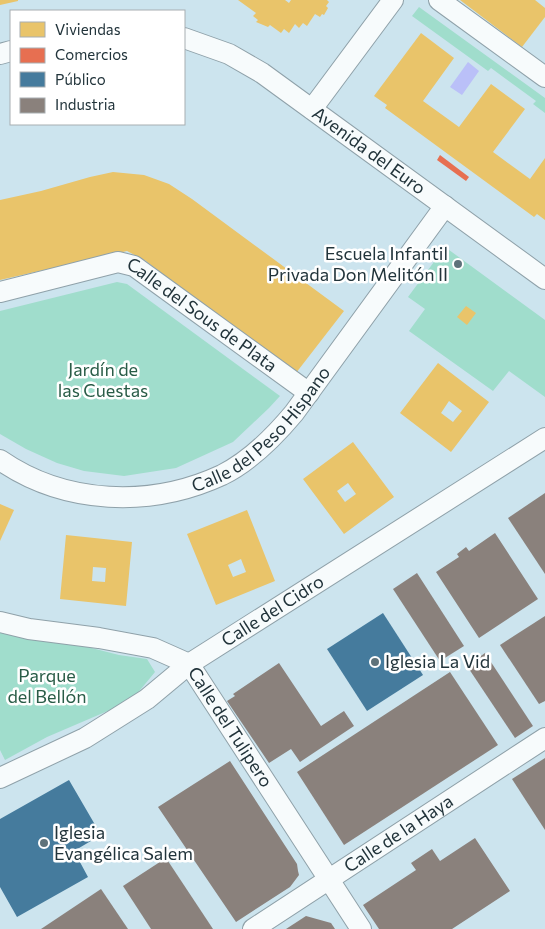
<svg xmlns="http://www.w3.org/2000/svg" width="545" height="929" viewBox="0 0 545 929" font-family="Commissioner,sans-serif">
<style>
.green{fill:#a0ddcc}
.water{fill:#bac0f8}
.homes{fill:#e9c46a;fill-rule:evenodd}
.shops{fill:#e76f51}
.public{fill:#457b9d}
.industry{fill:#8a817c}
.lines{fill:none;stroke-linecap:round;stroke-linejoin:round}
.minor-casing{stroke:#8fa1a9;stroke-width:22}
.minor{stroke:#f7fbfc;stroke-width:20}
.poi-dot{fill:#5e727a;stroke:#fff;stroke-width:2}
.labels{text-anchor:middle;stroke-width:5;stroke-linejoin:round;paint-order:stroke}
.street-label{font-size:18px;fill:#22343b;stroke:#fff}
.poi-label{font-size:18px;fill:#22343b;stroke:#fff;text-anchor:start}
.park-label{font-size:18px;fill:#295c47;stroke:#fff}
</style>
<rect width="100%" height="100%" fill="#cce4ee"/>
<!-- green -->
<g class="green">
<polygon points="419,7 545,98 545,113 533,104 536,101 491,68 488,71 412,16"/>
<polygon points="445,247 545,320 545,397 509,371 493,391 409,331 425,309 408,297"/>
<polygon points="117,282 127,284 280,396 269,408 233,442 176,468 124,476 84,471 57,463 26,449 0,434 0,311"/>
<polygon points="0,631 76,644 119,655 147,659 155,672 131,701 47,737 5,760 0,750"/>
</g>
<!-- water -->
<polygon class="water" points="468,62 479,71 462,95 450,87"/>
<!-- homes -->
<g class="homes">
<polygon points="0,0 18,0 18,1 0,5"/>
<polygon points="238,0 285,0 289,3 291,0 327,0 329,2 326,6 328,8 324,15 322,14 320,17 315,14 307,26 303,23 299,28 295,24 289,33 284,29 281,33 270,25 268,27 256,22 258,20 253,16 256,13"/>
<polygon points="460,0 535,0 545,8 545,17 522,47"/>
<polygon points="421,33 454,58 423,101 459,127 491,84 525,109 493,152 530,179 545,158 545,220 537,214 534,217 385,108 387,105 374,96"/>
<polygon points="113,172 144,175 169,184 192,199 344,311 296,373 182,289 146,261 127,251 0,280 0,200 41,191 90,177"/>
<polygon points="466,306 476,313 467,325 457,317"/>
<path d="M438 363 489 402 451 452 400 413ZM449 401 462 411 453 422 441 413Z"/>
<path d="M353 442 394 497 344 534 303 479ZM348 483 356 494 345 502 337 491Z"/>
<polygon points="0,504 14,510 0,541"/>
<path d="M247 510 275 581 216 605 187 534ZM241 559 246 572 233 577 228 565Z"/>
<path d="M66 535 132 542 126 606 60 599ZM93 567 106 568 105 582 92 581Z"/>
</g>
<!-- shops -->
<polygon class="shops" points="440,155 469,177 466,181 437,160"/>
<!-- public -->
<g class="public">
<polygon points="383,613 423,675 367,711 327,649"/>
<polygon points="69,780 101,835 74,851 88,877 17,917 0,887 0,819"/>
</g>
<!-- industry -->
<g class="industry">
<polygon points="545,493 545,574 508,518"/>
<polygon points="495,533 538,599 479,638 436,572 459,557 457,554 466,547 469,551"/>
<polygon points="417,573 464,646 440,661 393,589"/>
<polygon points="545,616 545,701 539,704 500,645"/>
<polygon points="485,653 533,726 515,738 467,666"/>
<polygon points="279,663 321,726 344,711 354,726 300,762 291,749 269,763 227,701 235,696 233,694"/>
<polygon points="450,672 498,745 344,845 297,772"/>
<polygon points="545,758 545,830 512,779"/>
<polygon points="230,761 297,864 298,871 299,875 290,887 236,922 158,807"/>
<polygon points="475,838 510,891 452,929 379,929 363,905 416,870 411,863 432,849 440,861"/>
<polygon points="166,858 213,929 151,929 123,886"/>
<polygon points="101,889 128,929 41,929"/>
<polygon points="306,916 331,923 335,929 286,929"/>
</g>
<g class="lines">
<!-- minor casing -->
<g class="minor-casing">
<g id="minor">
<polyline points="439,0 545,77"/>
<path id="s1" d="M184 38 229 54 262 73 545 279"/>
<polyline points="0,54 11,51"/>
<polyline points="312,109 393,0"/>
<path id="s2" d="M0 292 118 262 134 266 309 393"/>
<path id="s3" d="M0 460C65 505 151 508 222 475 250 461 274 437 294 413L445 206"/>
<path id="s4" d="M0 622 29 629 99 638 153 648 189 664 361 929"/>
<path id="s5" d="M0 778 85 738 147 699 189 664 545 438"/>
<path id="s6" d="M253 929 545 738"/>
</g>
</g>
<!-- minor -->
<use href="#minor" class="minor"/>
</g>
<!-- markers -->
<g class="poi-dot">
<circle cx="458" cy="264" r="5"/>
<circle cx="375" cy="662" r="5"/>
<circle cx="44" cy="843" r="5"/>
</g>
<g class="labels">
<!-- street labels -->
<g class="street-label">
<text dy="6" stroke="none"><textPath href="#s1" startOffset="218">Avenida del Euro</textPath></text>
<text dy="6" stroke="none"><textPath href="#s2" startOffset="222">Calle del Sous de Plata</textPath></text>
<text dy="6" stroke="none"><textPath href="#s3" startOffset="292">Calle del Peso Hispano</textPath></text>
<text dy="6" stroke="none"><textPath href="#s5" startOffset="321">Calle del Cidro</textPath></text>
<text dy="6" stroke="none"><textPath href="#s4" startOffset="270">Calle del Tulipero</textPath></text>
<text dy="6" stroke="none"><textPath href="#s6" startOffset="174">Calle de la Haya</textPath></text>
</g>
<!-- poi labels -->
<g class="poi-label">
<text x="448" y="260" text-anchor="end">Escuela Infantil<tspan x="448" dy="21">Privada Don Melitón II</tspan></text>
<text x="385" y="668">Iglesia La Vid</text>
<text x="54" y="839">Iglesia<tspan x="54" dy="21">Evangélica Salem</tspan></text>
</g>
<!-- park labels -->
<g class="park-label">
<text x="103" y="376">Jardín de<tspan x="103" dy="21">las Cuestas</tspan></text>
<text x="47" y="682">Parque<tspan x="47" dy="21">del Bellón</tspan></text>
</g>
</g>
<!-- legend -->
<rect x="10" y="10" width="175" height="115" fill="#ffffff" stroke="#a7aeb1"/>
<rect x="20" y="22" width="25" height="15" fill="#e9c46a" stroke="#a7aeb1"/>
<text x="55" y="35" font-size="15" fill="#22343b">Viviendas</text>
<rect x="20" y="48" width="25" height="15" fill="#e76f51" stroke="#a7aeb1"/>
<text x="55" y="60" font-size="15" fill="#22343b">Comercios</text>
<rect x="20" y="72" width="25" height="15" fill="#457b9d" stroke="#a7aeb1"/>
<text x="55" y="85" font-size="15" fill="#22343b">Público</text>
<rect x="20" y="98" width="25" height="15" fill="#8a817c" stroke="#a7aeb1"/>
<text x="55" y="110" font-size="15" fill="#22343b">Industria</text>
</svg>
